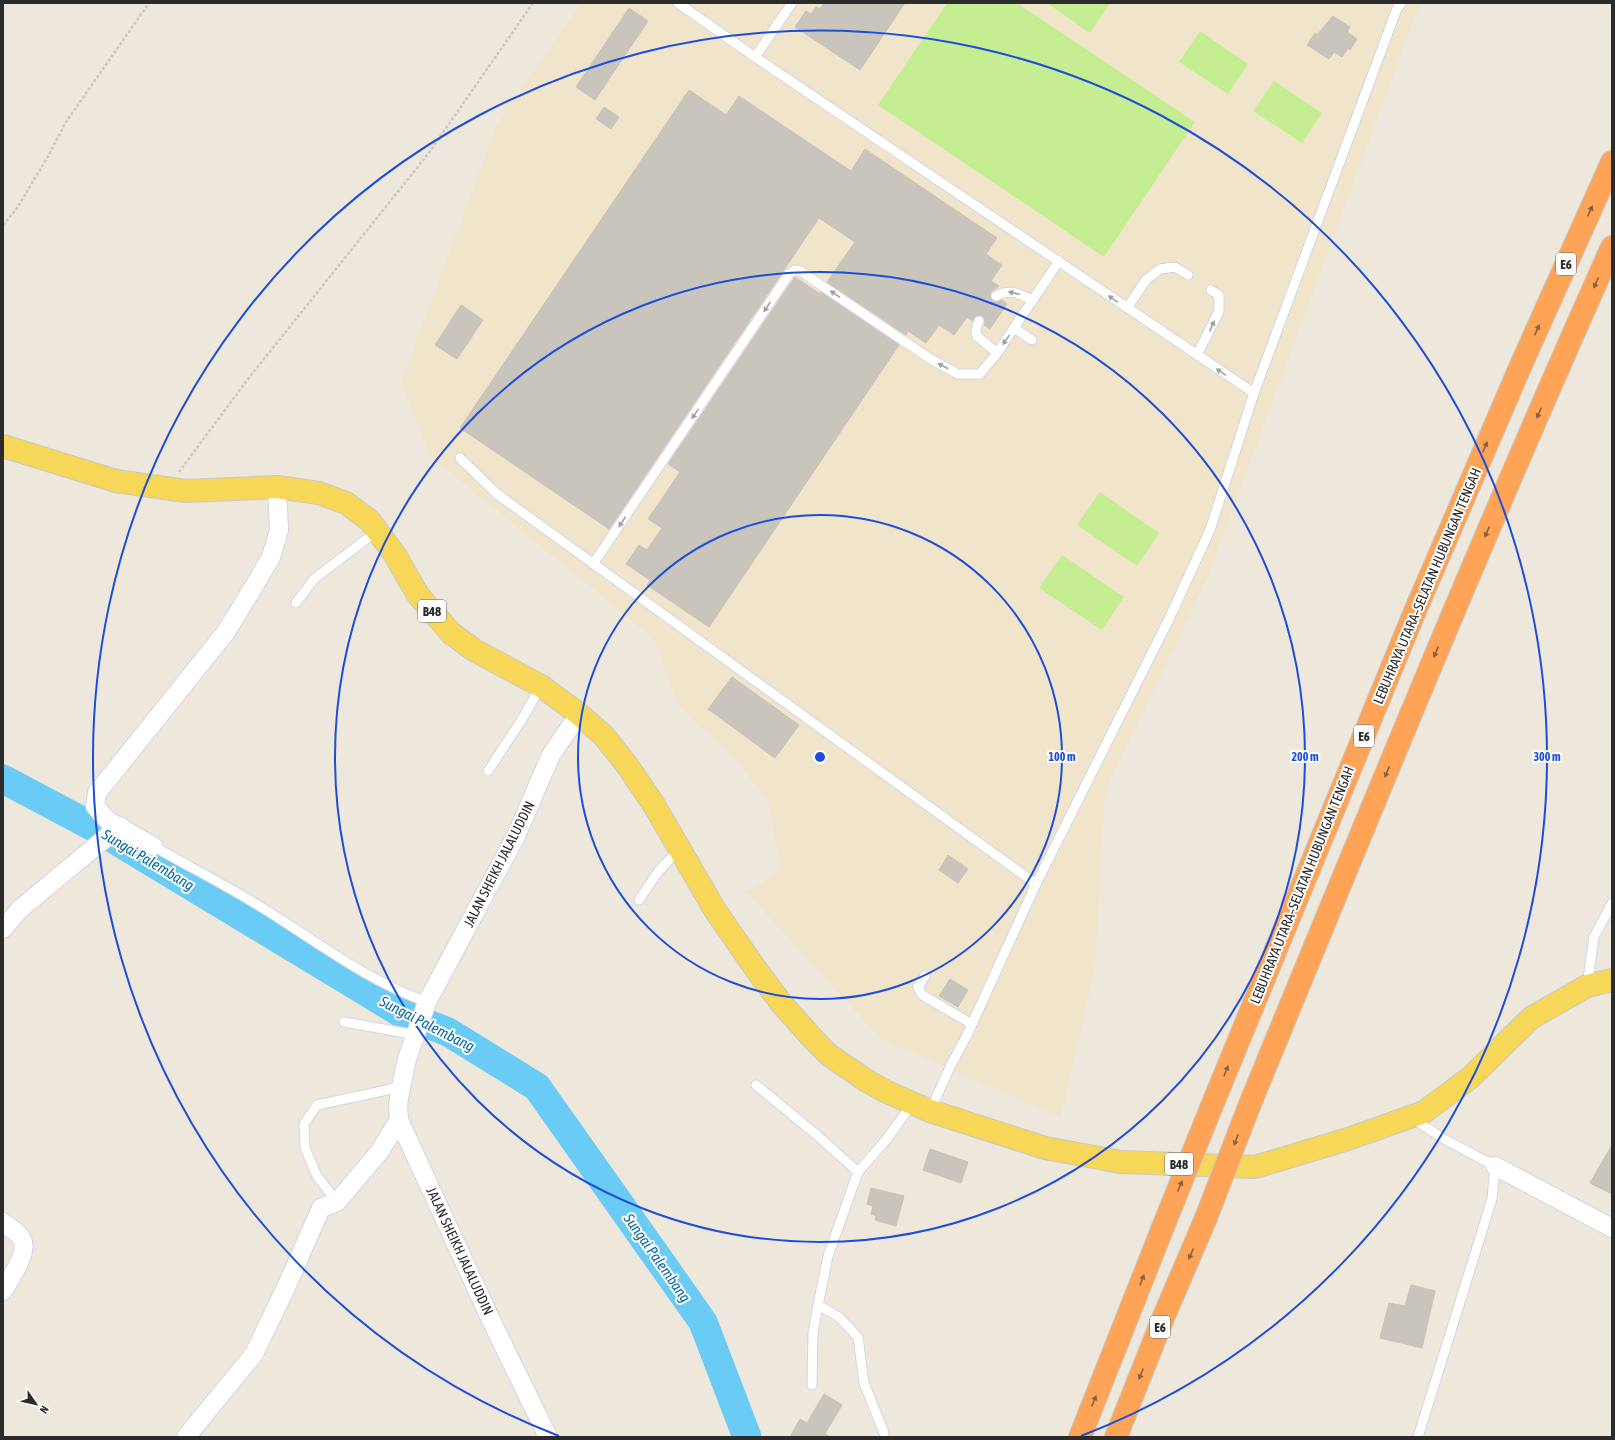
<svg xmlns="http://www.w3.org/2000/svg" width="1615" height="1440" viewBox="0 0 1615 1440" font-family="'Asap Condensed',sans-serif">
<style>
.education{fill:#f0e5cb}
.pitch{fill:#c4ee91}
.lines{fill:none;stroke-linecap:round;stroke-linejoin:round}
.river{stroke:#6accf5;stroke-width:29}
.building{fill:#c9c4bc;stroke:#c9c3b6}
.lane-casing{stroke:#d2d5e4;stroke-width:11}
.street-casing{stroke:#d2d5e4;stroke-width:20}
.primary-casing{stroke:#c8c8c8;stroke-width:24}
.highway-casing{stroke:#c8c8c8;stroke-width:24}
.path{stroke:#c8c8c8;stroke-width:2.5;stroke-dasharray:3 2;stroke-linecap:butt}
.lane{stroke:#fff;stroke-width:9}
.street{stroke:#fff;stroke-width:18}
.primary{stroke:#f7d758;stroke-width:22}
.highway{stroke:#ffa456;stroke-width:22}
.highway-bridge-casing{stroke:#c8c8c8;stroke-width:24;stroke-linecap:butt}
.highway-bridge{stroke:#ffa456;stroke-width:22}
.oneway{fill:#8a613e}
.oneway2{fill:#a0a0a0}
.ring{fill:none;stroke:#1d4ed8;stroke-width:2}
.labels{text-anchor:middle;stroke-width:4;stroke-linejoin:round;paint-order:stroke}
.shield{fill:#fff;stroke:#6b6b6b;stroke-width:1}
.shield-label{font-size:13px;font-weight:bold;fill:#2b2b2b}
.street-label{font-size:14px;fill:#2b2b2b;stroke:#fff}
.water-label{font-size:15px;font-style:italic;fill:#0769a3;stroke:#fff}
.centre{fill:#1d4ed8;stroke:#fff;stroke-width:2}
.ring-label{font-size:12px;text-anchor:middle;font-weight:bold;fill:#1d4ed8;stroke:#fff;stroke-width:4;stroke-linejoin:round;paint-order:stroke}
</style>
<rect width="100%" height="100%" fill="#eee7dc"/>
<!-- education -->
<polygon class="education" points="581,3 1421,3 1418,9 1207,579 1105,792 1095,969 1061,1117 881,1039 746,892 781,870 768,801 734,757 678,705 654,639 431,457 401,382 497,124"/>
<!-- pitch -->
<g class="pitch">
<polygon points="947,3 1017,3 1195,122 1104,257 878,105"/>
<polygon points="1047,3 1110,3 1090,33"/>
<polygon points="1200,31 1248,64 1228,94 1179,62"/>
<polygon points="1274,81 1322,113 1302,143 1253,111"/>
<polygon points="1100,492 1159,533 1137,566 1077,525"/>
<polygon points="1062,555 1124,597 1102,630 1039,588"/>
</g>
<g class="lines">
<!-- river -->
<polyline class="river" points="3,779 99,830 403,1014 448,1032 537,1087 703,1322 747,1437"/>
</g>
<!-- building -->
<g class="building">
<polygon points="824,3 905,3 860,70 795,27 806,11 811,14 816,7 820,9"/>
<polygon points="629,8 648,21 595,100 576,87"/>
<polygon points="1333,16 1350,27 1347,32 1357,39 1350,50 1348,48 1342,57 1334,52 1329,59 1307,45 1315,33 1317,35"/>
<polygon points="689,90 726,115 739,96 851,171 865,149 997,238 986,254 1002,265 991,281 999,286 991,292 990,296 993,301 996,302 1002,300 1007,304 990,329 984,325 984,317 978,315 975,317 973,321 967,317 954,335 939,325 926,343 908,331 906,335 827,282 855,242 819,218 609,529 460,428"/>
<polygon points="604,107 619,117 611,129 596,119"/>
<polygon points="795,277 820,294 821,292 899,345 709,627 647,585 650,580 626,564 639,545 647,550 662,528 648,519 680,472 668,464"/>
<polygon points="461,305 483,320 457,359 435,345"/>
<polygon points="732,677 799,725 775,758 708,709"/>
<polygon points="948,855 968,869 958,883 939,870"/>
<polygon points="950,979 968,990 958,1007 939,996"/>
<polygon points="1612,1145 1612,1194 1590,1183"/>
<polygon points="930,1149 968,1162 961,1183 923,1170"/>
<polygon points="871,1188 904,1196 896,1226 875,1220 876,1216 871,1214 873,1206 867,1204"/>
<polygon points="1411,1285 1435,1291 1422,1348 1380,1338 1389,1303 1405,1306"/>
<polygon points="824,1394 842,1405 825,1434 831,1437 790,1437 800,1419 807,1423"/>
</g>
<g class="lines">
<!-- lane casing -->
<g class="lane-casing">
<g id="lane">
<polyline points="678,3 755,57 1254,393"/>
<polyline points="755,57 792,3"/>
<path d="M996 296C1011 288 1018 294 1033 300"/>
<polyline points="1127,308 1146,280 1160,269 1175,267 1188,275"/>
<polyline points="979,321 976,330 977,336 997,353"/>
<polyline points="1014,328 1032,340"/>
<polyline points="1197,355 1219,311 1219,295 1211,290"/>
<polyline points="460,458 497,494 1036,884"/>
<polyline points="593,564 789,274 795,270 800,271 932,360 958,374 980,374 997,353 1059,261"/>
<polyline points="296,603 314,579 377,531"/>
<polyline points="488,771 521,721 541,686"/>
<path d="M153 846C191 868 232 888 269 912 320 944 370 982 427 1002"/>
<polyline points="639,900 658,872 679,849"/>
<polyline points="925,976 918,987 922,995 972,1024"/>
<polyline points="1587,986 1594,937 1612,903"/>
<polyline points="344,1022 417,1035"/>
<polyline points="756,1085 818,1136 858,1172"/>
<polyline points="930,1111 951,1065 967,1035 1036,884 1169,619 1210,530 1254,393 1396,11 1401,3"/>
<polyline points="1412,1118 1444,1139 1495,1166 1492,1199 1418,1437"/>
<polyline points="337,1202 317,1176 305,1148 304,1124 317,1105 401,1087"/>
<polyline points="812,1385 813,1333 818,1305"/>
<polyline points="884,1433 864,1383 858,1337 839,1317 818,1305 828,1256 858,1172 886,1140 913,1103"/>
</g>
</g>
<!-- street casing -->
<g class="street-casing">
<g id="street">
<polyline points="153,846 107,820 95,806 97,793 226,632 253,588 271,557 279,530 277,487"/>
<polyline points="3,929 20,909 120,826"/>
<polyline points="1495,1166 1612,1228"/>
<path d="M3 1222C10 1228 20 1233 23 1242 27 1254 9 1281 3 1291"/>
<polyline points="186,1437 254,1354 288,1283 321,1208 337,1202 380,1151 399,1120"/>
<polyline points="548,1437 490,1318 399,1120 398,1105 401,1087 407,1059 427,1002 516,836 551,755 579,714"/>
</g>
</g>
<!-- primary casing -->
<g class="primary-casing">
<polyline id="primary" points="3,446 116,481 186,491 277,487 319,493 346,503 370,521 395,555 418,595 451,633 474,650 541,686 579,714 604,736 627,765 654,805 715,910 755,968 781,1003 815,1041 829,1055 867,1081 887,1092 930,1111 1045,1148 1121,1162 1255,1167 1348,1139 1424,1112 1471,1077 1531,1018 1587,986 1612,980"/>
</g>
<!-- highway casing -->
<g class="highway-casing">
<g id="highway">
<path d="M1250 1104C1368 817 1485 530 1612 247"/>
<polyline points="1211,1108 1413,616 1521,365 1612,162"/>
<polyline points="1080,1437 1165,1222"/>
<polyline points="1116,1437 1164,1316 1206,1218"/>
</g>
</g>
<!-- path -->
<g class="path">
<polyline points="3,225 17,208 47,158 66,122 149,3"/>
<polyline points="179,472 248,379 428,154 533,3"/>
</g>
<!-- lane -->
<use href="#lane" class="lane"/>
<!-- street -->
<use href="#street" class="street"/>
<!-- primary -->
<use href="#primary" class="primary"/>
<!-- highway -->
<use href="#highway" class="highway"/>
<!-- highway-bridge casing -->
<g class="highway-bridge-casing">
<g id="highway-bridge">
<polyline points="1206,1218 1250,1104"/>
<polyline points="1165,1222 1211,1108"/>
</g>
</g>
<!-- highway-bridge -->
<use href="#highway-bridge" class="highway-bridge"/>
</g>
<!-- one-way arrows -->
<defs><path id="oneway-solid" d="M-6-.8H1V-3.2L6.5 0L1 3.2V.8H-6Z"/></defs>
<g class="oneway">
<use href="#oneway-solid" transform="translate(1590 211) rotate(-66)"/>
<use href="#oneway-solid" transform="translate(1596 283) rotate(114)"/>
<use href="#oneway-solid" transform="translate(1537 330) rotate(-66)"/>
<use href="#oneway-solid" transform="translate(1539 413) rotate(113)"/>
<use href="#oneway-solid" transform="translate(1485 447) rotate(-67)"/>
<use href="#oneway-solid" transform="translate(1487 532) rotate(113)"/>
<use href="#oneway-solid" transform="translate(1436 652) rotate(113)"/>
<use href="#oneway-solid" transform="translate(1387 772) rotate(112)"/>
<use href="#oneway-solid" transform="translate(1226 1071) rotate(-68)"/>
<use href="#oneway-solid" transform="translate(1236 1140) rotate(111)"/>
<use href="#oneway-solid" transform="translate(1180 1186) rotate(-68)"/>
<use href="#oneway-solid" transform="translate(1191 1254) rotate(113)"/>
<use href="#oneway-solid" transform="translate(1142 1280) rotate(-69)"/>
<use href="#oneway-solid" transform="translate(1141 1374) rotate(112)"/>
<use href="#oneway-solid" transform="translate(1094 1401) rotate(-68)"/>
</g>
<g class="oneway2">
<use href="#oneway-solid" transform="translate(1014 293) rotate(-167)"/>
<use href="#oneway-solid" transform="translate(835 294) rotate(-146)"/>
<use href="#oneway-solid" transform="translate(1113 299) rotate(-146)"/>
<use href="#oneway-solid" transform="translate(767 307) rotate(124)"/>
<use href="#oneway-solid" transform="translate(1212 326) rotate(-66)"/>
<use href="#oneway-solid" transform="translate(1006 340) rotate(125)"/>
<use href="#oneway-solid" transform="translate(943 366) rotate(-152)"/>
<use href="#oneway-solid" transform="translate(1221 372) rotate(-146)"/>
<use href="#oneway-solid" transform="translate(695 414) rotate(124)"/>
<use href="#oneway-solid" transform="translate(622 522) rotate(124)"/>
</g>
<!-- distance rings -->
<g class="ring">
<circle cx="820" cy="757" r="242"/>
<circle cx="820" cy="757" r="485"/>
<path d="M559 1436A727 727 0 1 1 1081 1436"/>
</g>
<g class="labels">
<!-- shield labels -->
<g class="shield">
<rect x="1556" y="253" width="20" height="22" rx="3"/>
<rect x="418" y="600" width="28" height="22" rx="3"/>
<rect x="1354" y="725" width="20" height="22" rx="3"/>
<rect x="1165" y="1153" width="28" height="22" rx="3"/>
<rect x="1150" y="1316" width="20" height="22" rx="3"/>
</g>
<g class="shield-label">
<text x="1566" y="269">E6</text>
<text x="432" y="616">B48</text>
<text x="1364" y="741">E6</text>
<text x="1179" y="1169">B48</text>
<text x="1160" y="1332">E6</text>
</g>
<!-- street labels -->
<g class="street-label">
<text transform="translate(1427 586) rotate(-67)" y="5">LEBUHRAYA UTARA–SELATAN HUBUNGAN TENGAH</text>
<text transform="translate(499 864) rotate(-63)" y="5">JALAN SHEIKH JALALUDDIN</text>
<text transform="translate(1302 885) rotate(-68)" y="5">LEBUHRAYA UTARA–SELATAN HUBUNGAN TENGAH</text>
<text transform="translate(460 1251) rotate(65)" y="5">JALAN SHEIKH JALALUDDIN</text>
</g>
<!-- water labels -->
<g class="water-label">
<text transform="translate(148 860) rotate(31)" y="5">Sungai Palembang</text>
<text transform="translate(427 1024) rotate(27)" y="5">Sungai Palembang</text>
<text transform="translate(657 1258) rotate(55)" y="5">Sungai Palembang</text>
</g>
</g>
<circle cx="820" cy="757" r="6" class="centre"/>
<g class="ring-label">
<text x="1062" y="761">100 m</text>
<text x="1305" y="761">200 m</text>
<text x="1547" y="761">300 m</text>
</g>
<!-- border -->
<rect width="1615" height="1440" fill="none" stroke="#2b2b2b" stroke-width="8"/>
<!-- north arrow -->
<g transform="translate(36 1404) rotate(124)" stroke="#ffffff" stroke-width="3" paint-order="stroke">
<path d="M0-3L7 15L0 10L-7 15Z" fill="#2b2b2b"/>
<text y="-6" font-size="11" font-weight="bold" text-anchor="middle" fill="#2b2b2b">N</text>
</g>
</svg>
